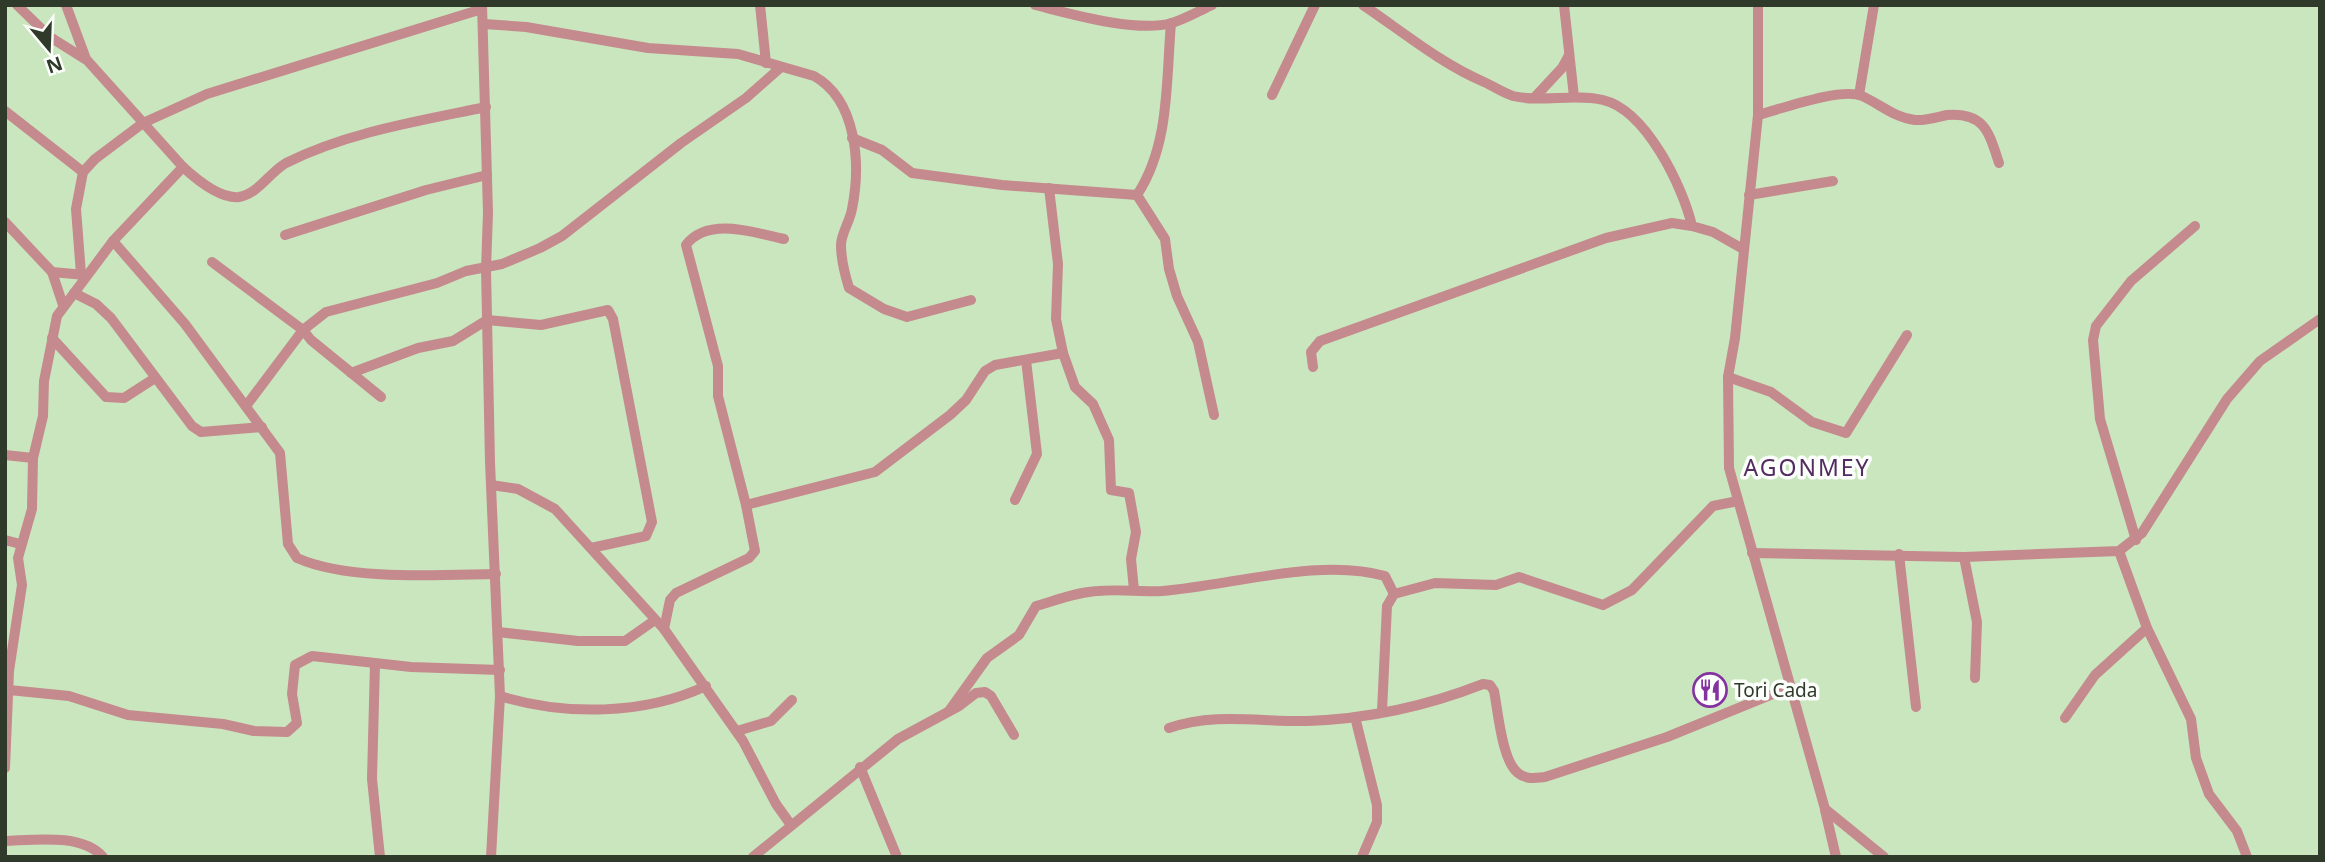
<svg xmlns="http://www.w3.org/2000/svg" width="2325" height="862" viewBox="0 0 2325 862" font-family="'Noto Sans',sans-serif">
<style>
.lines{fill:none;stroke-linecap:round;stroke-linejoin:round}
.minor{stroke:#c58a8d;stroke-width:10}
.labels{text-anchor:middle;stroke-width:7;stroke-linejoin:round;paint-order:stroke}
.poi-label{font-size:19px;fill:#2f3a2a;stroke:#fbfefa;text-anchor:start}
.quarter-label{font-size:23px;letter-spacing:2px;fill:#532b61;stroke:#fbfefa}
</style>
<rect width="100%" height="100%" fill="#cae6be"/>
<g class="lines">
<!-- minor -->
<g class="minor">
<polyline points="17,5 50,37 85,59"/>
<polyline points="482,5 488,213 486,269 490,462 500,696 491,857"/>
<polyline points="760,5 766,63"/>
<path d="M1035 5C1071 14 1136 33 1172 23 1185 19 1199 11 1212 5"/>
<path d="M1363 5C1403 32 1440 63 1484 82 1493 86 1503 93 1513 96 1542 103 1574 93 1603 100 1646 110 1683 187 1692 226L1713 232 1743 249"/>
<polyline points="1564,5 1574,97"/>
<polyline points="1758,5 1758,115 1735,338 1728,377 1729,468 1825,809 1884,857"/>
<path d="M484 24 526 27 648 48 738 54 814 76C857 100 861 164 852 209 850 221 841 234 841 245 841 259 845 275 849 288L884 309 907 317 971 300"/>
<polyline points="1272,95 1315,5"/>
<polyline points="1859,95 1874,5"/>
<polyline points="1535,97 1562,68 1569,55"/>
<polyline points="5,111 83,172"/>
<path d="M1758 115C1781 109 1841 87 1862 96 1880 104 1895 118 1915 120 1926 121 1937 117 1947 115 1985 112 1989 133 1999 163"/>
<path d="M852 138 882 150 912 173 1002 185 1137 195C1170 145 1166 81 1171 23"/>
<path d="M183 167C196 179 220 199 239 197 258 194 270 172 286 163 348 132 419 121 486 107"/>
<polyline points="1137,195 1165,239 1169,269 1177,296 1198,342 1214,415"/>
<polyline points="1749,195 1833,181"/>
<polyline points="5,222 52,272 63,305"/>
<polyline points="285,235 426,190 487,175"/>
<path d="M113 241 185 324 280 453 288 544 297 558C349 581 438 575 496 574"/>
<polyline points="212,262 303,330 326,312 437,283 466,271 502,264 540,248 562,236 681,143 746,98 780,68"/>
<polyline points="52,272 85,275"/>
<polyline points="81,274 76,209 83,172 95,159 143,123 207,94 482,9"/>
<polyline points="74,293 96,304 111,318 192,426 201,432 262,427"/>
<polyline points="52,338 106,397 124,398 155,378"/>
<polyline points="1063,353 1075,387 1093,404 1109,440 1111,490 1129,493 1136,532 1131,559 1134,590"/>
<polyline points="1313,367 1311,352 1320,341 1606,238 1672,223 1692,226"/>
<polyline points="351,373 418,348 453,341 487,320 541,325 608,310 613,319 652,522 646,536 591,548"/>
<polyline points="1728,377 1771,392 1812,422 1846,433 1907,335"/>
<polyline points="246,406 303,330 311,340 381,397"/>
<polyline points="5,455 33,458"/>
<polyline points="491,485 518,489 555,509 664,629 743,741 776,804 791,825"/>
<polyline points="1015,500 1037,454 1026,360"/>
<polyline points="746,505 875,472 950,415 966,400 985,371 995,365 1063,353 1056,319 1058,264 1049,188"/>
<polyline points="5,540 20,544"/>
<polyline points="2136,540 2100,419 2093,340 2096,326 2131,281 2195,226"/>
<polyline points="2119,551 2147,628 2191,719 2196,758 2209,794 2237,831 2247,857"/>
<polyline points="1752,553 1964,557 2119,551 2142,533 2227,399 2260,361 2320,319"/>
<polyline points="1899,554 1916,707"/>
<polyline points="1964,557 1977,622 1975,678"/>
<path d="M664 629 670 600 676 593 749 558 755 551 746 505 718 396V366L686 245C708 216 756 233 784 239"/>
<polyline points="498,632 578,641 625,641 655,620"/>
<polyline points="375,664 372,779 380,857"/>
<polyline points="9,690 69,696 128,715 223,724 254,731 287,732 297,723 292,694 295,665 312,656 411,667 500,670"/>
<path d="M500 696C565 716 644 715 706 686"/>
<path d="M949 711 987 658 1019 635 1036 606C1057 600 1077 592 1098 591 1119 589 1141 592 1162 591 1229 586 1320 557 1385 576L1394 594"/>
<polyline points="1382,711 1387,606 1394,594 1435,583 1496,585 1519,577 1603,605 1632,590 1713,506 1738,501"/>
<polyline points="1355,717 1377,805 1377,822 1362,857"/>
<polyline points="2065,718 2095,675 2147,628"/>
<path d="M1169 728C1215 712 1259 722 1307 721 1367 719 1427 706 1483 684L1490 685 1494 691C1498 711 1502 761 1518 773 1526 780 1536 778 1545 777L1667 737 1790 687"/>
<polyline points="737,731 771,721 792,700"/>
<polyline points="860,767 897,857"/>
<polyline points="5,768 9,671 22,585 18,558 32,509 33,458 43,416 44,381 57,316 113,241 183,167 86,59 66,5"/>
<polyline points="1825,810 1836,857"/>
<path d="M5 841C34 840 82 833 103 857"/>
<polyline points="753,857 898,739 959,706 976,693 985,692 991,696 1014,735"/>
</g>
</g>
<!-- icons -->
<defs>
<g id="restaurant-ring" transform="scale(1.75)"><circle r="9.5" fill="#fbfefa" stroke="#8532a1" stroke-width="1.5"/><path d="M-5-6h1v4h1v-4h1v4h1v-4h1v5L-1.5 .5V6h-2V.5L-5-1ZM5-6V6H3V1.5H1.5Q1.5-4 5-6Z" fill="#8532a1"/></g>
</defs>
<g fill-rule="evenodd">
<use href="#restaurant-ring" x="1710" y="690"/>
</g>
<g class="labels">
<!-- poi labels -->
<g class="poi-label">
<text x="1734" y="697">Tori Cada</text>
</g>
<!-- quarter labels -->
<g class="quarter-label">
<text x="1807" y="476">AGONMEY</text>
</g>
</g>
<!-- border -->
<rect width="2325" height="862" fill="none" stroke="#2f3a2a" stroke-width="14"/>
<!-- north arrow -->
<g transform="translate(49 49) rotate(161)" stroke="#fbfefa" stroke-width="5" paint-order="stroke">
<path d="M0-5L12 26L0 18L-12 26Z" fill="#2f3a2a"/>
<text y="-10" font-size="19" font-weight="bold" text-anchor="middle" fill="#2f3a2a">N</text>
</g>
</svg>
